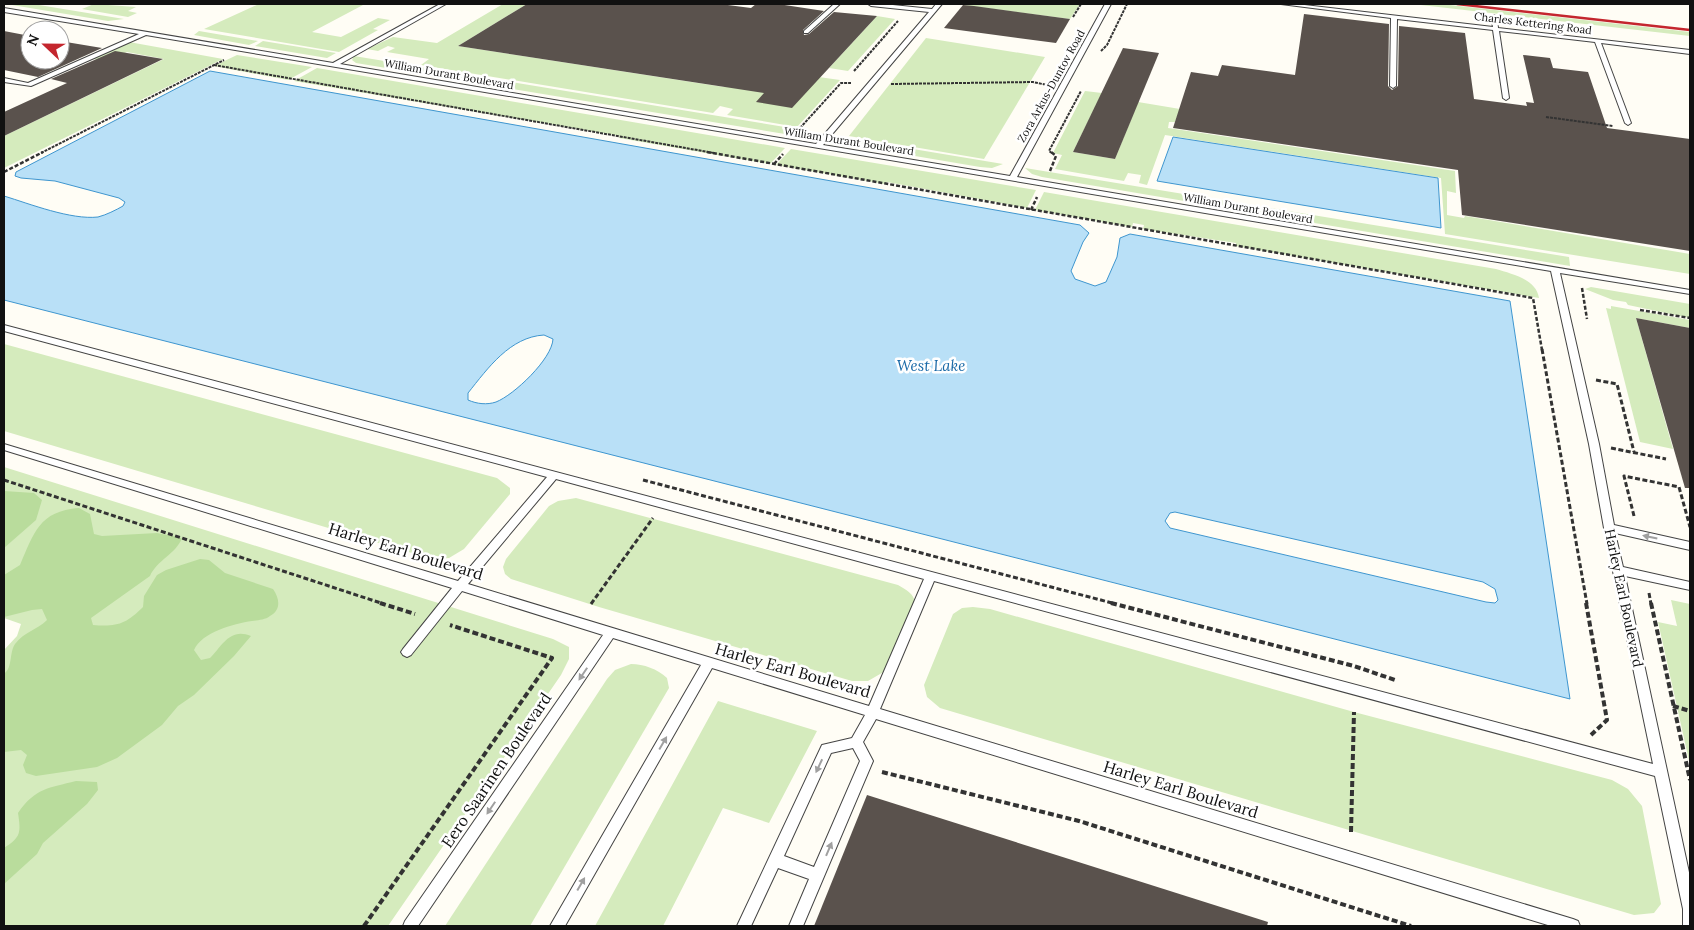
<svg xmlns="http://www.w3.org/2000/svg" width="1694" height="930" viewBox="0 0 1694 930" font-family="Lora,serif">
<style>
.green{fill:#d5ebbd}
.forest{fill:#b9dc9c}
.water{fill:#b9e0f7;stroke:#3f96cf;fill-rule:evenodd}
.building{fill:#5a524d}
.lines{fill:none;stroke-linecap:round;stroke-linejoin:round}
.service-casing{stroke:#444;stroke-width:2}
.path-far3{stroke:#333;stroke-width:2;stroke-dasharray:3 1;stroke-linecap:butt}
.path-far2{stroke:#333;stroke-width:2.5;stroke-dasharray:4 2;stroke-linecap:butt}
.path-far1{stroke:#333;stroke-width:3;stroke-dasharray:5 2.5;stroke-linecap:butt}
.path{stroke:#333;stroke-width:4;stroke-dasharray:6 3;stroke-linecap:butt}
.service{fill:#fff;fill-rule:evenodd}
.rail{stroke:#c4262e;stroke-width:2.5}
.oneway{fill:#a0a0a0}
.labels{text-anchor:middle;stroke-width:5;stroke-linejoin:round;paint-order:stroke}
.far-street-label{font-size:11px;fill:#111;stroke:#fff}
.street-label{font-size:14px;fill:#111;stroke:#fff}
.water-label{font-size:15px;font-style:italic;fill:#1768a6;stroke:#fff}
.near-street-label{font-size:16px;fill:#111;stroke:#fff}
</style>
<rect width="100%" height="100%" fill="#fffdf5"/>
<!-- green -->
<g class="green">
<polygon points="6,4 33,4 124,19 108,21"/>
<polygon points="94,4 136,7 128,11 137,13 128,17 82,9"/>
<polygon points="259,4 363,5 312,32 341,37 378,18 390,20 373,29 378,30 339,52 204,29"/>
<polygon points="503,4 527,4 458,46 724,87 747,67 840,80 797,127 727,115 733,109 720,106 713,113 421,65 429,59 387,52 395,48 388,46 378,51 367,49 393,37 437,43"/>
<polygon points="954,4 1080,4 1070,19"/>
<polygon points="1412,4 1441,4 1690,32 1690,36"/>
<polygon points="877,16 895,19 848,71 829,68"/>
<polygon points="199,31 258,41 249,45 194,35"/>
<polygon points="926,38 1045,57 984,159 849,136"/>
<polygon points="263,41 336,53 327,58 255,46"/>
<polygon points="129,42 223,59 4,168 4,136 164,59 127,52 105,61 93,59"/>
<polygon points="237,55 312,67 288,80 214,66"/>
<polygon points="354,56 803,130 797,136 356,63 352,60"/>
<polygon points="317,68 785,148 770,164 619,138 620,136 294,81"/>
<polygon points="1085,91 1102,93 1073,152 1115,159 1138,102 1180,109 1175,122 1169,122 1168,128 1455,171 1456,193 1447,191 1447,215 1464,218 1465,216 1690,254 1690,274 1445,234 1441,178 1165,135 1147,185 1139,183 1141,175 1128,173 1124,181 1055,169 1062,155 1053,153"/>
<polygon points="835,136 1003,164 992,168 980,167 844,144 836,139"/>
<polygon points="791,149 1036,190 1027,208 887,182 885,184 776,165"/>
<polygon points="1025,168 1569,257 1570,266 1042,177 1032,174"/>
<path d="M1044 192 1496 269C1512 274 1536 279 1539 298L1236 246V243L1143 229 1144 225 1133 223 1132 227 1035 210Z"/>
<polygon points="1591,287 1690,304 1690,318 1628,305 1626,302 1613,300 1585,289"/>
<polygon points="1611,306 1690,320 1690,328 1636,318 1673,449 1640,442 1606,308 1611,309"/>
<polygon points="4,344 497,478 510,488 510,494 464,549 449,558 432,559 4,431"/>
<polygon points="4,467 553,639 569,647 569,659 561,675 388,926 4,926 4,650 17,636 21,624 4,618"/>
<path d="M576 498 898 585C906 590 914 593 915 603L887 670 868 681H852L599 607 511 579 505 574 503 567 506 559 549 506 558 501Z"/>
<polygon points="1671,600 1690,604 1690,765 1658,622 1677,626"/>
<polygon points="973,607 990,609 1354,712 1612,780 1628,789 1642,806 1661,904 1654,913 1634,915 940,708 927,697 924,685 953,614 962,608"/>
<path d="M631 664C644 664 657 669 667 678L669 688 530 926H445L607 679 615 670Z"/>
<polygon points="718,701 817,731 769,823 723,808 663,926 595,926"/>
</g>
<!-- forest -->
<g class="forest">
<polygon points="4,491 34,493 42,500 36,520 4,548"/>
<path d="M79 508 90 514 94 534 102 536 157 533 182 538C176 554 157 560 150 576L91 618 93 625C117 627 126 624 143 607L144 596 157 575 166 570 200 559 209 560 225 573 273 589C280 599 281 610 270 616 265 620 258 620 252 621 233 624 202 632 194 650L201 660 210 658C222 646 230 627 251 636L234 656 194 695 178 706 162 725 117 758 97 767 36 776 26 773 23 765 27 755 21 750 4 752V674C13 667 9 653 15 644 24 632 37 630 47 620L42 609 32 610 4 617V575L20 565C34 533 39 511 79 508Z"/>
<path d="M76 781 97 782 98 790 87 804 43 843 37 854 4 884V848C21 837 21 833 18 813 35 788 49 788 76 781Z"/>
</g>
<!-- water -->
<g class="water">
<path d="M210 71 1080 225 1089 233 1083 242 1071 271 1075 279 1095 286 1106 282 1117 257 1120 238 1130 234 1510 301 1570 699 4 300V196C30 204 71 220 98 217 106 215 116 210 123 206L125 202 119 198 55 181 21 178 15 176 16 172ZM544 335 553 339C552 359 514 395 496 402 487 405 477 404 468 400V393C488 368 510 337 544 335ZM1175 512 1483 582 1495 589 1498 600 1495 603 1486 602 1170 528 1165 521 1170 513Z"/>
<polygon points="1173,137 1438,178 1441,228 1157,181"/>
</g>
<!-- building -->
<g class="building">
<polygon points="527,4 720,4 751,8 756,4 778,4 824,11 803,30 804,35 809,34 834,12 877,16 792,108 756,102 764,93 458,46"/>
<polygon points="963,5 974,6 1070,19 1056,43 944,28"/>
<polygon points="1304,14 1389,24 1388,86 1392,90 1398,86 1399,26 1465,33 1474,99 1527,106 1526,102 1534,103 1523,55 1550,58 1553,68 1588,72 1607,128 1690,139 1690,251 1462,215 1458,170 1173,128 1191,72 1218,76 1222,65 1295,75"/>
<polygon points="4,31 30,36 30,60 60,60 60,41 102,48 38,77 4,70"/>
<polygon points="1123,48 1159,53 1115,159 1073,152"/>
<polygon points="115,51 163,59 4,136 4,112 67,83 51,79"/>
<polygon points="1636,318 1690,328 1690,488 1685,488"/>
<polygon points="867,795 1268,922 1267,926 814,926"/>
</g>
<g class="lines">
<!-- service casing -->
<g class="service-casing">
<g id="service">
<path d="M440 4H446L340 64 816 144 929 12 871 6 868 4H883L932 9 936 4H942L823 145 1010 176 1105 4H1111L1017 177 1690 290V294L1560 273 1599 444 1614 525 1690 542V550L1615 533 1623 567 1690 582V590L1625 576 1690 877V926H1683V909L1655 776 934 581 880 709 1573 919 1578 921 1580 926H1551L876 719 863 742 873 761 803 926H789L809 879 778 868 751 926H737L822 745 852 738 865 715 712 668 565 926H550L701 665 613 638 418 926H403L405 921 603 635 462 591 411 655 407 657 403 655 401 652 403 649 452 588 4 450V444L458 581 547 477 4 331V325L1653 764 1604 528 1589 444 1551 271 146 35 31 86 4 82V78L28 83 139 34 4 12V8L333 63ZM556 479 924 579 869 706 468 584ZM853 748 860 761 814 867 784 856 831 753Z"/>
<polygon points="834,4 840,4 808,33 804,33 804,31"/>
<polygon points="1281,4 1296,4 1493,27 1491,17 1494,15 1497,17 1498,28 1690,50 1690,54 1601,43 1631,123 1628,125 1625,123 1595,42 1499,31 1509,98 1506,100 1503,98 1493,30 1397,19 1396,86 1393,88 1390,86 1391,18"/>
</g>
</g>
<!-- path-far3 -->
<g class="path-far3">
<polyline points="1073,17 1081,4"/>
<polyline points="1101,51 1107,45 1127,4"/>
<polyline points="214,65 714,153"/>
<polyline points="854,71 898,21"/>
<polyline points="891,84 1033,82 1047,85"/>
<polyline points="1546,117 1613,126"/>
<polyline points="800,128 841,83 851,83"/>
<polyline points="41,153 224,60"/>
<polyline points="1052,153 1049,151 1081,91"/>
</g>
<!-- path-far2 -->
<g class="path-far2">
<polyline points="707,152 1533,298 1542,350"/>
<polyline points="774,164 783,154"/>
<polyline points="1050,171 1056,156 1051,152"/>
<polyline points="4,172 43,152"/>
<polyline points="1031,210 1037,197"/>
<polyline points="1582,288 1587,319"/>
<polyline points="1640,310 1690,318"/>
</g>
<!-- path-far1 -->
<g class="path-far1">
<polyline points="1542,349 1587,604"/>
<polyline points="1596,380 1617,384 1634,452"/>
<polyline points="1611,448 1666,459"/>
<polyline points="4,480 384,604"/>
<polyline points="643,480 1116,604"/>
<polyline points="1634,516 1624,476 1679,487 1690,527"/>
<polyline points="1649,593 1651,604"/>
<polyline points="591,604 653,518"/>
</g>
<!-- path -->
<g class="path">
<polyline points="380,603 415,614"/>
<polyline points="1111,603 1354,666 1395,680"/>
<polyline points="1586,603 1607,720 1591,735"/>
<polyline points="1651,603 1690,780"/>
<polyline points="1673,706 1690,711"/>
<polyline points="882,772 1079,821 1411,926"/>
<polyline points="1351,832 1354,712"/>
<polyline points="364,926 552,658 450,625"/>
</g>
<!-- service -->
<use href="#service" class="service"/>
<!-- rail -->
<polyline class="rail" points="1457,4 1690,30"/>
</g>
<!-- one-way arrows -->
<defs><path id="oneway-solid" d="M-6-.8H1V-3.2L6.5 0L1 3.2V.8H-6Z" transform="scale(1.25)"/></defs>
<g class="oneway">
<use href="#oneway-solid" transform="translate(1650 537) rotate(-168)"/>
<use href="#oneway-solid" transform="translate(583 674) rotate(124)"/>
<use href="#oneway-solid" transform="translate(663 743) rotate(-60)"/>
<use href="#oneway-solid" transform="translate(819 766) rotate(115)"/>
<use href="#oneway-solid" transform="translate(491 808) rotate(124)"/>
<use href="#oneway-solid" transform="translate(829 849) rotate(-67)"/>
<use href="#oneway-solid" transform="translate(581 884) rotate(-60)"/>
</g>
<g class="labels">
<!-- far-street labels -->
<g class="far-street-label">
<text transform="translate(1533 23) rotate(7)" y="4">Charles Kettering Road</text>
<text transform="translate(449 74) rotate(10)" y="4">William Durant Boulevard</text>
<text transform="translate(1051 86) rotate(-61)" y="4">Zora Arkus-Duntov Road</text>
<text transform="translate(849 141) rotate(9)" y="4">William Durant Boulevard</text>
<text transform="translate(1248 208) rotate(10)" y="4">William Durant Boulevard</text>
</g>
<!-- street labels -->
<g class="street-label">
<text transform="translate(1624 598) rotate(78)" y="5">Harley Earl Boulevard</text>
</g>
<!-- water labels -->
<g class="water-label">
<text x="931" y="371">West Lake</text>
</g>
<!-- near-street labels -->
<g class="near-street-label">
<text transform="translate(406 551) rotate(17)" y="6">Harley Earl Boulevard</text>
<text transform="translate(793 670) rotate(16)" y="6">Harley Earl Boulevard</text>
<text transform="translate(496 770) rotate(-56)" y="6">Eero Saarinen Boulevard</text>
<text transform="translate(1181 789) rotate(17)" y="6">Harley Earl Boulevard</text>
</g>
</g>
<!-- border -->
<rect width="1694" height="930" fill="none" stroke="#111111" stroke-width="10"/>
<!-- north arrow -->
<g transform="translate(45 45) rotate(292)"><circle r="24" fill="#ffffff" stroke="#a0a0a0"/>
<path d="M0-4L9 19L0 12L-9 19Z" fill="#c4262e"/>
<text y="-8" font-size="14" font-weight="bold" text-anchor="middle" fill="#111111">N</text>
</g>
</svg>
